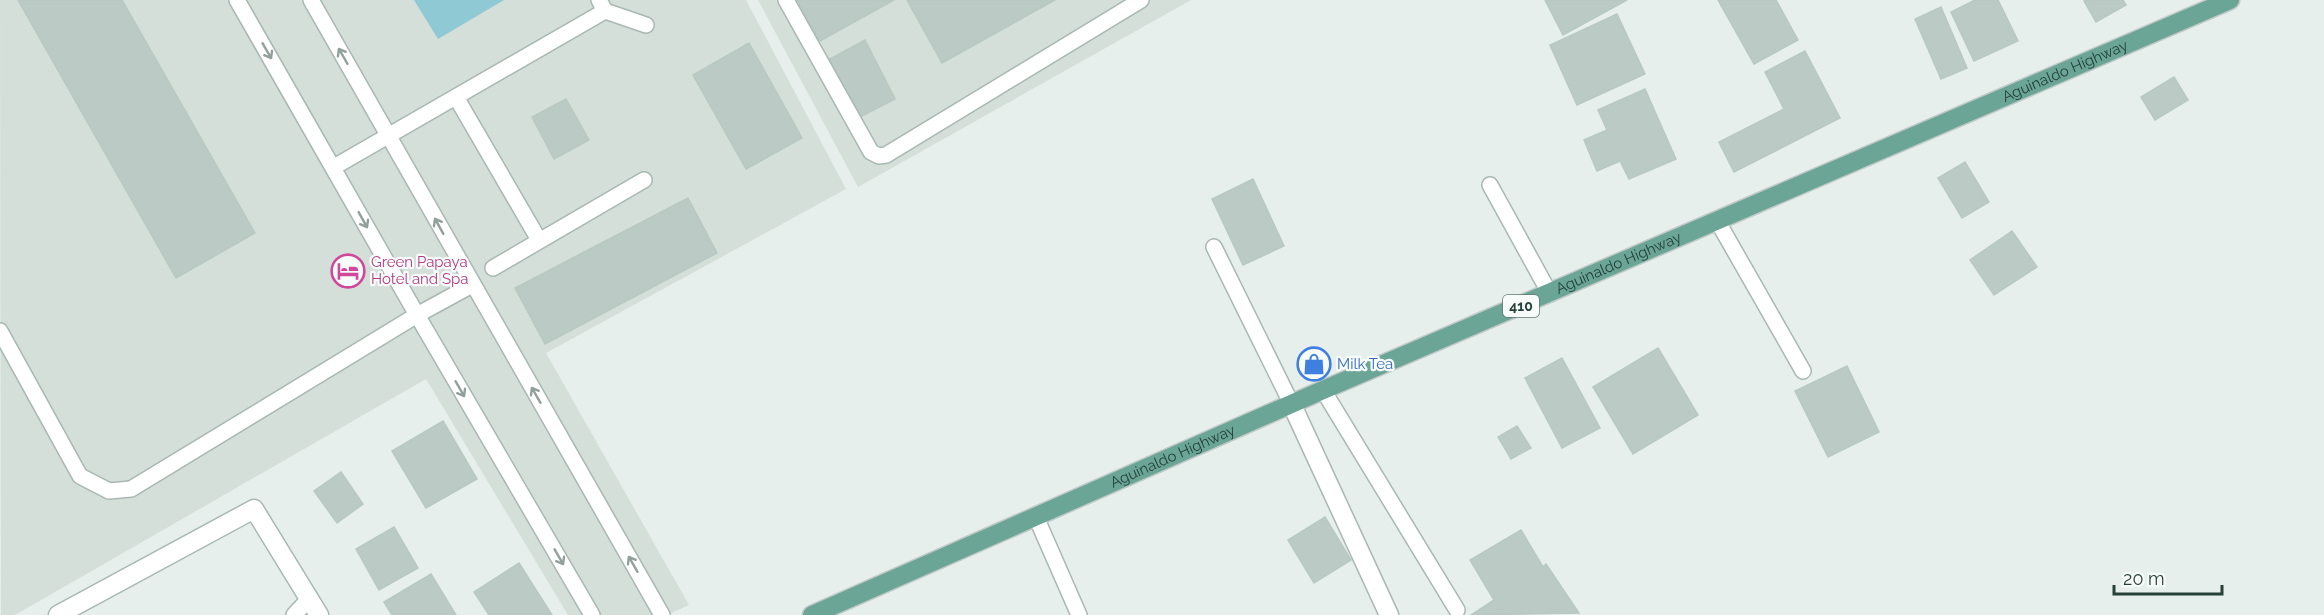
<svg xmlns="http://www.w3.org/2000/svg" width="2324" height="615" viewBox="0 0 2324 615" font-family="Raleway,sans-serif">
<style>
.built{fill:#d4dfda}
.water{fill:#8ec9d4}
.building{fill:#bbcac4;stroke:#b8c9c2;stroke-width:1.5}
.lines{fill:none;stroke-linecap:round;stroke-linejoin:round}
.lane-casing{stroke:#a8b8b2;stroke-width:18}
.street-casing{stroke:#a8b8b2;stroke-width:21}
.primary-casing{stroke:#c2cac8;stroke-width:21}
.lane{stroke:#fff;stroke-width:15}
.street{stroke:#fff;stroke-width:18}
.primary{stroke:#6aa596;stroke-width:18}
.oneway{stroke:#92a09c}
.labels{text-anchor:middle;stroke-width:4.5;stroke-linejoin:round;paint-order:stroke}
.shield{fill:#f7fbf9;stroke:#637a73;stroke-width:1.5}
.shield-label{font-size:14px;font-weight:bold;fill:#24423a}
.street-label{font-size:15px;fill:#24423a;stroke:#f7fbf9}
.hotel-label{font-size:15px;fill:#b23c85;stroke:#f7fbf9;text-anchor:start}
.shop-label{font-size:15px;fill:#366cbe;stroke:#f7fbf9;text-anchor:start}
</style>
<rect width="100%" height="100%" fill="#e6efeb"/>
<!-- built -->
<g class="built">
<polygon points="0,0 746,0 846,189 546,353 689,605 667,615 568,615 426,379 15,615 1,615"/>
<polygon points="758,0 1191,0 858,187"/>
</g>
<!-- water -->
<polygon class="water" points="414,0 504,0 438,39"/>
<!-- building -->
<g class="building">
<polygon points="18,0 122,0 255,233 176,278"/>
<polygon points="797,0 894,0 820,41"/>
<polygon points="907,0 1055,0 942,63"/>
<polygon points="1545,0 1627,0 1563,35"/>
<polygon points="1718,0 1776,0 1798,40 1754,64"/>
<polygon points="1975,0 1998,0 2018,41 1974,61 1951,12"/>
<polygon points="2087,0 2123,0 2126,5 2096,22 2084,1"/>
<polygon points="1941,7 1967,68 1941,79 1915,19"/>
<polygon points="1617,14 1645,74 1577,105 1550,45"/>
<polygon points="865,40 895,99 858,118 828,60"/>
<polygon points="749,43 802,138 746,169 693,75"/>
<polygon points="1805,51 1840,118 1734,172 1719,142 1784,109 1765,72"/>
<polygon points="2174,77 2188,100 2155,120 2141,97"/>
<polygon points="1645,89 1676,159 1629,179 1620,161 1597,171 1584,140 1607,130 1598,110"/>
<polygon points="566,99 589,140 554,159 532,117"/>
<polygon points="1965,162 1989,202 1962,218 1938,178"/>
<polygon points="1253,179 1284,246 1243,265 1212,199"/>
<polygon points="688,198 717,253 545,344 515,288"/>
<polygon points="2012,231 2037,267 1994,295 1970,260"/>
<polygon points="1658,348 1698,415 1633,454 1593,387"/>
<polygon points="1562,358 1600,428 1562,448 1525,378"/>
<polygon points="1847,366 1879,432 1828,457 1795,391"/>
<polygon points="443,421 477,479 426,508 392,451"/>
<polygon points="1517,426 1531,448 1511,459 1498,437"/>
<polygon points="341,472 363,504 337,523 314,491"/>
<polygon points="1325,517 1351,560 1314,583 1288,540"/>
<polygon points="394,527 418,568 379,590 356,549"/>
<polygon points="1521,530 1543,567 1546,564 1579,613 1471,615 1494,600 1470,560"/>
<polygon points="519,563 552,615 489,615 474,592"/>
<polygon points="431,574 456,615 392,615 384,602"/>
</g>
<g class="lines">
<!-- lane casing -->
<g class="lane-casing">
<g id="lane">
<polyline points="237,0 417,315 592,615"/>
<polyline points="311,0 662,615"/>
<polyline points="599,0 605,11 646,25"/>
<polyline points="786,0 871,152 879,156 886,155 1141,0"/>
<polyline points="456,97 539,240"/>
<polyline points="334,167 605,11"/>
<polyline points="1490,185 1550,294"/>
<polyline points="1718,222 1803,371"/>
<polyline points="1214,247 1292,405"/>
<polyline points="493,268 644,180"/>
<polyline points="0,331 80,476 109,491 131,489 417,315 472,285"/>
<polyline points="1323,390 1457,610"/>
<polyline points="1036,517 1079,615"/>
<polyline points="294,615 309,599"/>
</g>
</g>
<!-- street casing -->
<g class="street-casing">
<g id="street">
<polyline points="1292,405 1389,615"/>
<polyline points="58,615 254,509 319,615"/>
</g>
</g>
<!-- primary casing -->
<g class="primary-casing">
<g id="primary">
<path id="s1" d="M812 615 1323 390 2230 0"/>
</g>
</g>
<!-- lane -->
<use href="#lane" class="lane"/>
<!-- street -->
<use href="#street" class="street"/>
<!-- primary -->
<use href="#primary" class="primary"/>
</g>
<!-- one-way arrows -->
<defs><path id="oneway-shaft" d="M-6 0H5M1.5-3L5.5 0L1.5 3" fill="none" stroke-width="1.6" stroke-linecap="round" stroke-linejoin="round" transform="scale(1.5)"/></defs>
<g class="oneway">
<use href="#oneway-shaft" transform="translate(267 51) rotate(60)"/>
<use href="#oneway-shaft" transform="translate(343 56) rotate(-120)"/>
<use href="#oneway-shaft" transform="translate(363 220) rotate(61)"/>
<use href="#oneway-shaft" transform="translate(439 226) rotate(-119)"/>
<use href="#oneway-shaft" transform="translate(460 389) rotate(60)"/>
<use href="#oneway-shaft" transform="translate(536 395) rotate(-120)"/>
<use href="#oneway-shaft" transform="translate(559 557) rotate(60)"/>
<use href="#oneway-shaft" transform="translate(633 564) rotate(-120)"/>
</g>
<!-- icons -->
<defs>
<g id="hotel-ring" transform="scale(1.725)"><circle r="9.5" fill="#f7fbf9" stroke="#d1479c" stroke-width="1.5"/><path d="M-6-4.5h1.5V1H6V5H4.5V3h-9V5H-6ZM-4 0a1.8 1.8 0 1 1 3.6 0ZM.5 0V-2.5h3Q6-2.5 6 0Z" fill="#d1479c"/></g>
<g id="shop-ring" transform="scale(1.725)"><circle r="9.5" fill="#f7fbf9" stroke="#3f7fe0" stroke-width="1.5"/><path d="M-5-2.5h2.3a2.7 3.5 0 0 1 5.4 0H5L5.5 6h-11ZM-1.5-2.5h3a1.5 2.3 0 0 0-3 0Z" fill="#3f7fe0"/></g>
</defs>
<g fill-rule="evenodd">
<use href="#hotel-ring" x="348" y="271"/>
<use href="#shop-ring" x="1314" y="364"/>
</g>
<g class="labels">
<!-- shield labels -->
<rect class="shield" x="1503" y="295" width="36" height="22" rx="4.5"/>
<g class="shield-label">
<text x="1521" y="311">410</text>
</g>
<!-- street labels -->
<g class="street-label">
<text dy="5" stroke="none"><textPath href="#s1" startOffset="1366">Aguinaldo Highway</textPath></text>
<text dy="5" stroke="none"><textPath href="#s1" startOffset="880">Aguinaldo Highway</textPath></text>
<text dy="5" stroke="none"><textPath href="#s1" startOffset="394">Aguinaldo Highway</textPath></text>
</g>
<!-- hotel labels -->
<g class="hotel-label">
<text x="371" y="267">Green Papaya<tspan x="371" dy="17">Hotel and Spa</tspan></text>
</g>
<!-- shop labels -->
<g class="shop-label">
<text x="1337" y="369">Milk Tea</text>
</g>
</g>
<!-- scale -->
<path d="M2114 585v9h108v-9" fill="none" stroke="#24423a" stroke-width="3"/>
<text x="2123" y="585" font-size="18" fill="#24423a" stroke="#f7fbf9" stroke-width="4.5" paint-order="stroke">20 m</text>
</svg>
